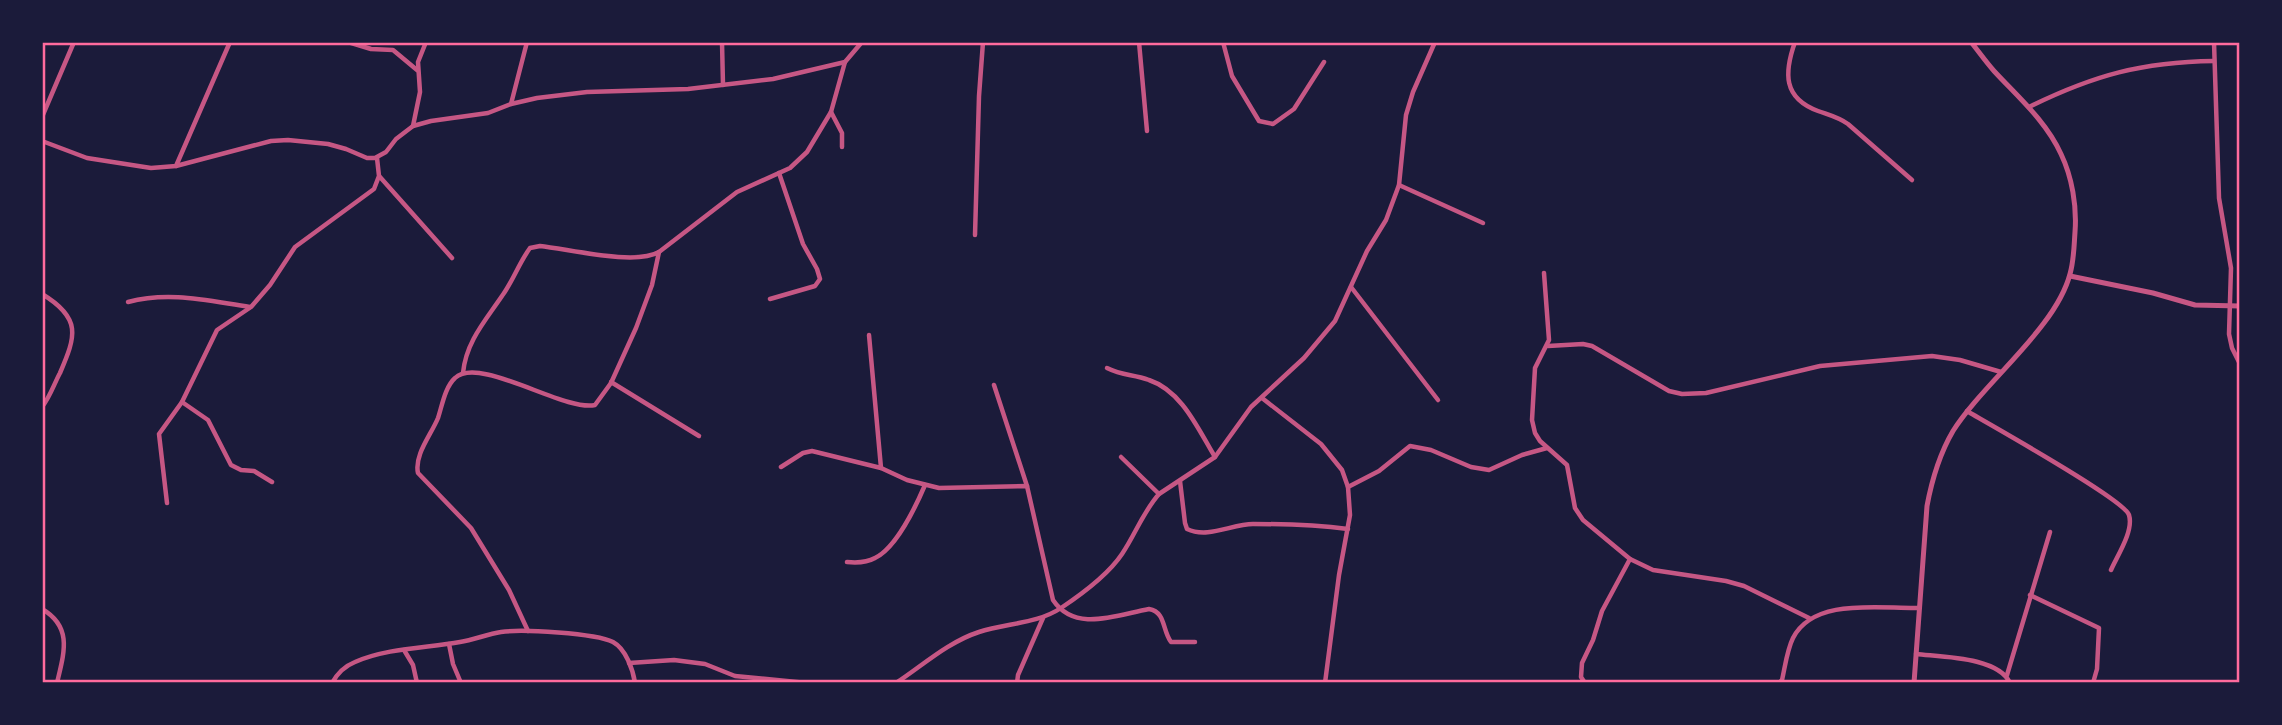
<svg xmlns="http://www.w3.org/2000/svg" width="2282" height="725" viewBox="0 0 2282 725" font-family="Raleway,sans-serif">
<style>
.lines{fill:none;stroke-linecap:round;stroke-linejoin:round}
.minor{stroke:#c65784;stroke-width:4.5}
.tertiary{stroke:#c65784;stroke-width:5}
.neatline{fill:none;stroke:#ff6b9d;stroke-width:2.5}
</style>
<rect width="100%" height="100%" fill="#1b1b3a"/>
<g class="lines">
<!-- minor -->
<g class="minor">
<polyline points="348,42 371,49 393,50 417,70"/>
<polyline points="722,42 723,85"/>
<polyline points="1139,42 1147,131"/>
<polyline points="1223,42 1232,76 1259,121 1273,124 1294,109 1324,62"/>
<path d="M1795 42C1784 73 1783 98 1818 111 1829 115 1838 117 1848 124L1912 180"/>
<polyline points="2214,42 2219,198 2231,268 2229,334 2232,348 2240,364"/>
<polyline points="511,104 527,42"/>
<path d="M2029 107C2094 75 2142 62 2214 61"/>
<polyline points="831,112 842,133 842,147"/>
<polyline points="42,117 74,42"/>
<polyline points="413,126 420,92 418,62 426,42"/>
<polyline points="42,141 87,158 151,168 176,166 271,141 288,140 328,144 346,149 367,158 375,158 386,152 396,139 413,126 431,121 488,113 511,104 537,98 587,92 688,89 773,79 845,62 862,42"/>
<polyline points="176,166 230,42"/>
<polyline points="380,177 452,258"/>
<polyline points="1399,185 1483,223"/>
<polyline points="975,235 979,96 983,42"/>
<polyline points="1544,273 1549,340 1535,368 1532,420 1535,433 1540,441 1567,465 1575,508 1583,520 1630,559 1653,570 1726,581 1744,586 1809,618"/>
<polyline points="1351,287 1438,400"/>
<path d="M42 294C82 318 76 336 60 373 54 384 50 397 42 407"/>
<polyline points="770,299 815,286 820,279 817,269 803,244 779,173"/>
<path d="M128 302C170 291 208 301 250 307"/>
<polyline points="869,335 881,468"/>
<polyline points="1548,346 1583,344 1592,346 1669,391 1682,394 1706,393 1820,366 1932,356 1960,360 2001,372"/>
<path d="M1107 368C1123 376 1133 374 1149 380 1182 391 1198 429 1215 457"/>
<path d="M463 373C466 342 485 321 502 296 513 281 519 263 530 248L540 246C569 249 635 266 659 252"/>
<polyline points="611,382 699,436"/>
<polyline points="994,385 1027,486"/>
<polyline points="1262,398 1321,444 1342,470 1348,487 1350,515 1339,575 1325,683"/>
<polyline points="182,402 208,420 231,465 241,470 254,471 272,482"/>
<path d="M1967 411C1990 425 2124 499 2129 515 2134 531 2117 556 2111 570"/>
<polyline points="1121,457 1159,494"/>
<path d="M781 467 803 453 812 451 881 468 907 480 939 488 1027 486 1053 600C1075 633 1116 615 1149 609 1166 612 1162 630 1171 642H1195"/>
<path d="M1180 481 1185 523 1187 529C1208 539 1232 524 1253 524 1284 524 1317 525 1348 529"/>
<polyline points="1348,487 1379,471 1410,446 1431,450 1471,467 1489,470 1522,455 1547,448"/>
<polyline points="167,503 159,434 182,402 217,330 251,307 270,285 295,247 374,189 379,176 377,158"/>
<path d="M847 562C857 563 866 563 875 558 896 548 916 506 925 485"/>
<polyline points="2030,595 2099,628 2097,669 2093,683"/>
<path d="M42 609C73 627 64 653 57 683"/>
<path d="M528 631 509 590 471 528 418 473C414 455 431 435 438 418 442 406 445 387 455 378 479 355 564 412 595 405L611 383 636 328 652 285 659 252 737 192 790 168 807 152 831 112 845 62"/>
<polyline points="449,644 453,664 461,683"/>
<polyline points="404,650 413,665 417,683"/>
<path d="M1916 654C1942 657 1998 657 2010 683"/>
<polyline points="629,663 674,660 705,664 735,676 807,683"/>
<polyline points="2007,675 2050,532"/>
<path d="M332 683C337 674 345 666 355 662 387 648 426 648 460 642 474 640 487 634 501 632 522 629 595 633 613 642 626 649 633 670 635 683"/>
<path d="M896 683C922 666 948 642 979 632 1006 623 1037 624 1061 608 1082 594 1108 575 1122 554 1135 535 1143 512 1159 494L1215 457 1251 407 1304 358 1335 321 1367 251 1386 220 1399 185 1406 115 1413 92 1435 42"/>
<polyline points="1017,683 1018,675 1043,618"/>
<polyline points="1585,683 1581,677 1582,663 1593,640 1602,611 1630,559"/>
<path d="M1779 683 1782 680C1785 667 1787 650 1793 638 1814 597 1880 609 1919 608"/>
</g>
<!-- tertiary -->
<g class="tertiary">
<polyline points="2070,276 2153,293 2195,305 2240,306"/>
<path d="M1914 683 1927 506C1932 479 1939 455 1953 431 1984 382 2056 328 2070 274 2074 260 2074 246 2075 232 2077 206 2072 177 2061 154 2046 121 2018 97 1994 71 1986 62 1979 52 1971 42"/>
</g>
</g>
<!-- border -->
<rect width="2282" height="725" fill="none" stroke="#1b1b3a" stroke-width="88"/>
<rect x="44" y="44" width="2194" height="637" class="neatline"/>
</svg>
